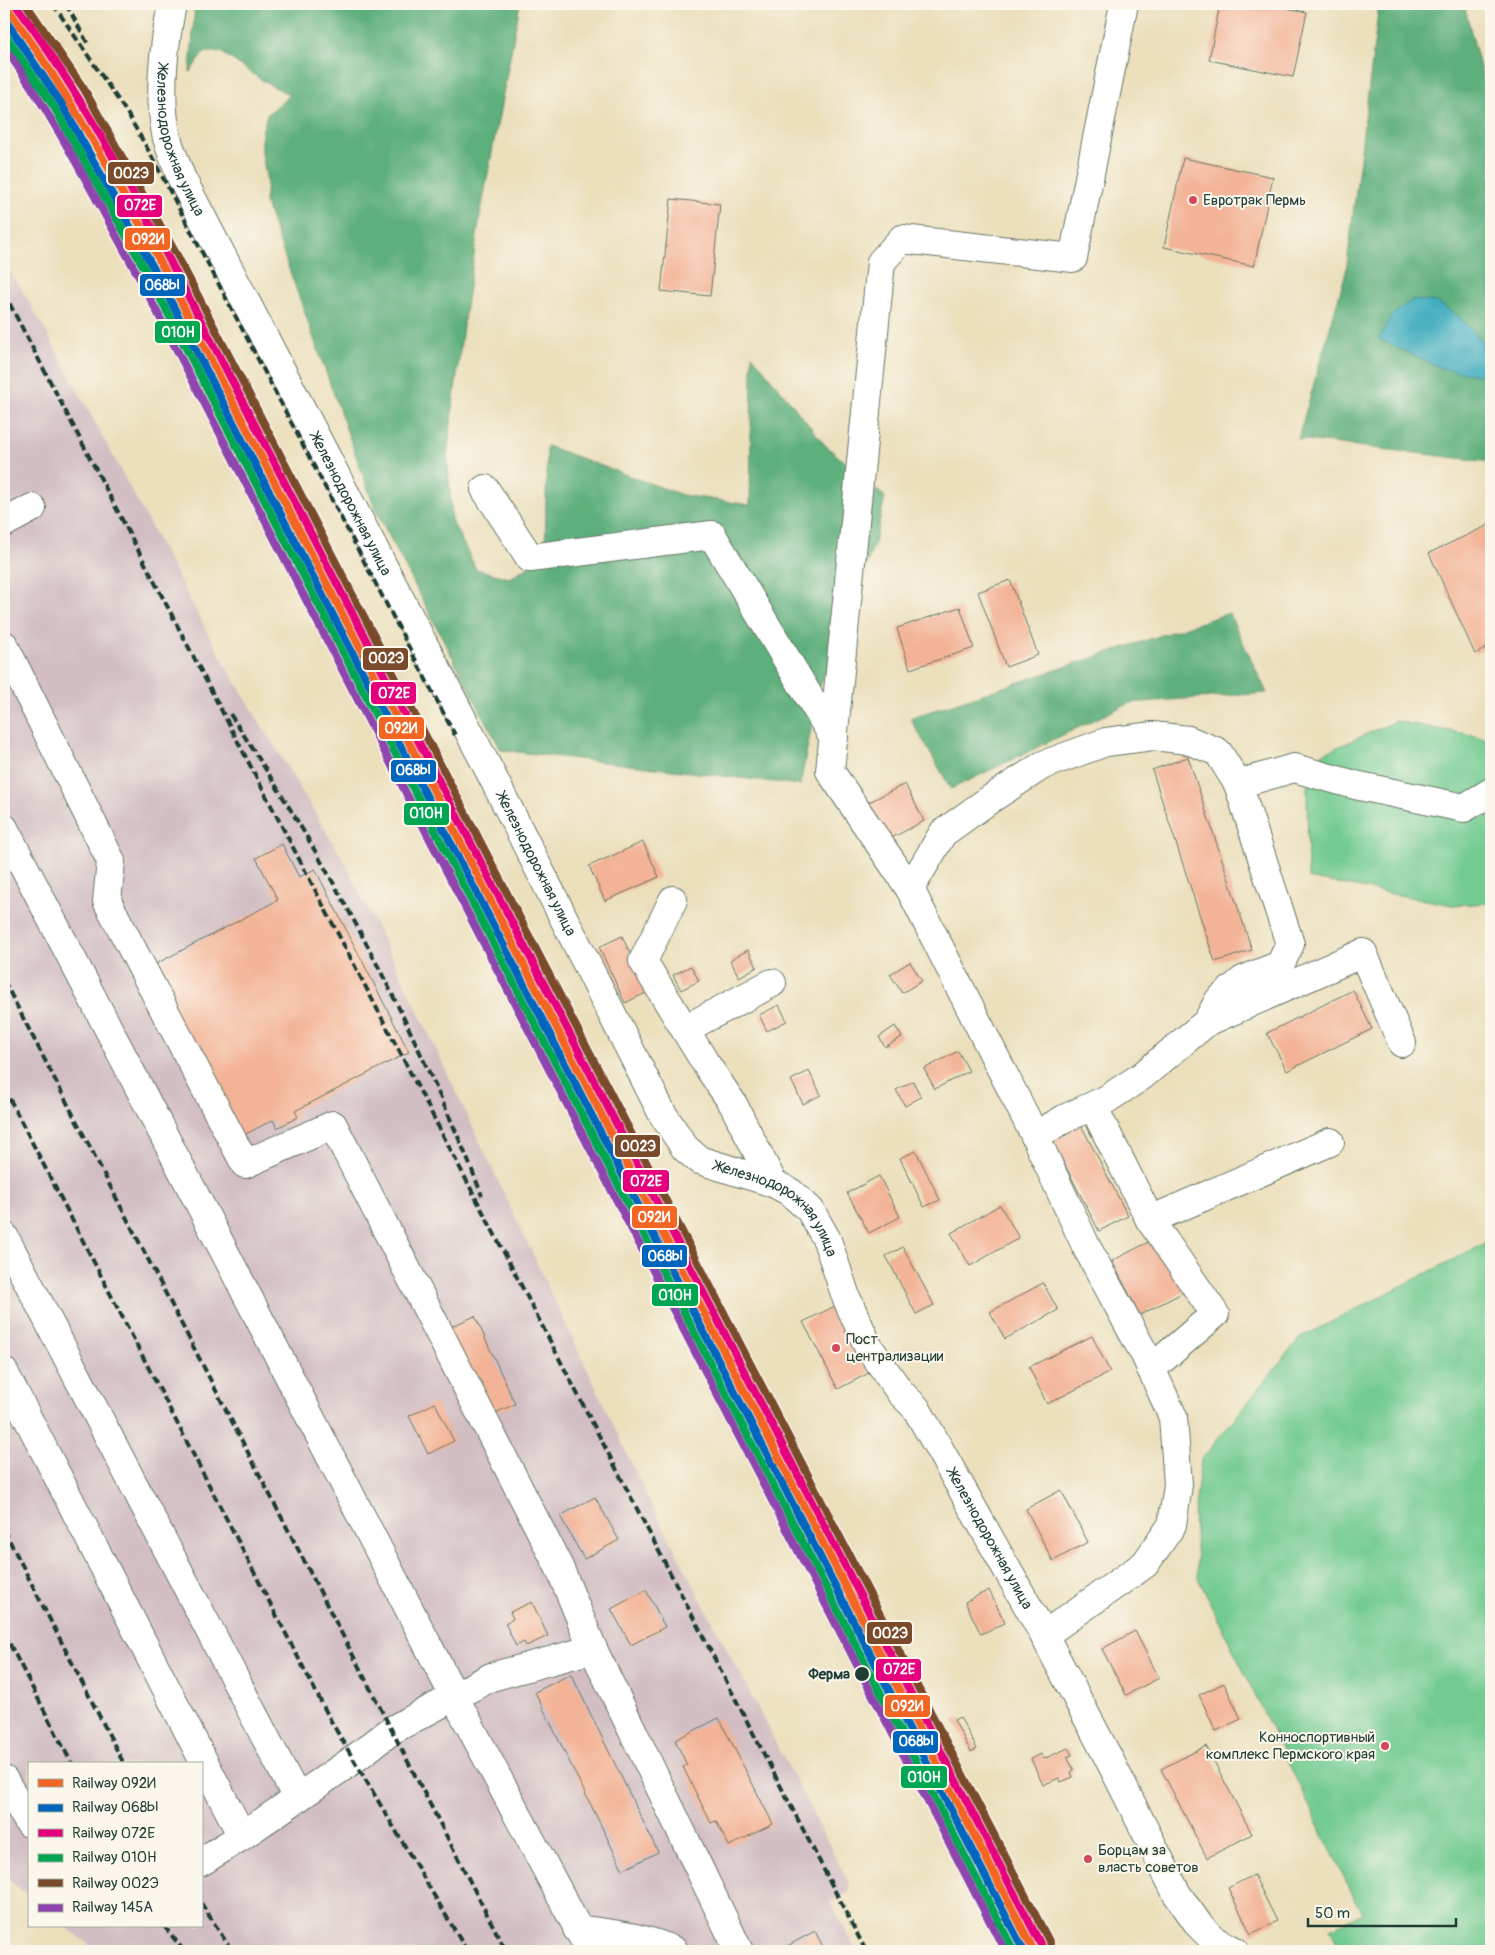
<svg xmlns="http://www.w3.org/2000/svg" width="1495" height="1955" viewBox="0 0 1495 1955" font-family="Pangolin,sans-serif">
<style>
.industrial{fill:#d2bec3}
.green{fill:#72cb91;stroke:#488462}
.forest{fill:#5daf7b;stroke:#3e7658}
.water{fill:#41adc0;stroke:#30757a}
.building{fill:#f3b396}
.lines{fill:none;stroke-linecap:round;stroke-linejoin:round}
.minor-casing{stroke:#667664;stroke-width:30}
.minor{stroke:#fff;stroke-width:28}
.rail{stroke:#1f3d34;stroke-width:4;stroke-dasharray:8 4;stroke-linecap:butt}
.rail-1-casing{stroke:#fbf7ec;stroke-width:11}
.rail-2-casing{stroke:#fbf7ec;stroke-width:11}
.rail-3-casing{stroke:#fbf7ec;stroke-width:11}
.rail-4-casing{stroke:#fbf7ec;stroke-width:11}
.rail-5-casing{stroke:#fbf7ec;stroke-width:11}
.rail-6-casing{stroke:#fbf7ec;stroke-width:11}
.rail-1{stroke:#f26522;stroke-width:8}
.rail-2{stroke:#0065bd;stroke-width:8}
.rail-3{stroke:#e5007d;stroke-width:8}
.rail-4{stroke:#00a651;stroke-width:8}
.rail-5{stroke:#7a4b2a;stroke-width:8}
.rail-6{stroke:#8e44ad;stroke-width:8}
.poi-dot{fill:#d1495b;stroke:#fbf7ec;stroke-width:2}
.stop-dot{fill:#1f3d34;stroke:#fbf7ec;stroke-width:2}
.labels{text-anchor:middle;stroke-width:4;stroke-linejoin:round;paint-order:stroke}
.street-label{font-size:15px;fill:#1f3d34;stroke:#fbf7ec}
.poi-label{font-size:15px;fill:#1f3d34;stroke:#fbf7ec;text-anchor:start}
.stop-label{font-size:15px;font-weight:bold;fill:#1f3d34;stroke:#fbf7ec;text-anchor:end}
.line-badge{stroke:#fbf7ec;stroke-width:2}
.badge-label{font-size:14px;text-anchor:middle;font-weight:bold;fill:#fff}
</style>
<rect width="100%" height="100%" fill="#fbf7ec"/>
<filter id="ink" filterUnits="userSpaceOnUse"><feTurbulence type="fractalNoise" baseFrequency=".02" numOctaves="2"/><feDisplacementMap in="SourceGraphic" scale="10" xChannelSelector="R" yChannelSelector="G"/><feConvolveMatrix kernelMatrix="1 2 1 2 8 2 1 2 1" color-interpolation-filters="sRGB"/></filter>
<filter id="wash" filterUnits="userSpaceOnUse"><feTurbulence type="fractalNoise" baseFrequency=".0096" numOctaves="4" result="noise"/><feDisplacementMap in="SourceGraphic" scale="20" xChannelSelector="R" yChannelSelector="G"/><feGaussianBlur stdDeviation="1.12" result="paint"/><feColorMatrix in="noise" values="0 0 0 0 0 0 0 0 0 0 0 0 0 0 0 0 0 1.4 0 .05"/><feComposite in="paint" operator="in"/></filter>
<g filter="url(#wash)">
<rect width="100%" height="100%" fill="#ebdfbc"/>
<!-- industrial -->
<polygon class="industrial" points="4,263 21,288 49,337 223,661 343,859 408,990 645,1492 850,1885 848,1893 830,1902 856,1951 97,1951 65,1926 201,1926 201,1764 29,1764 29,1897 4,1876"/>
<!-- green -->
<g class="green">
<polygon points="1396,721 1472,735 1491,741 1491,903 1452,905 1308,878 1307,787 1322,754"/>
<polygon points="1491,1240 1491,1951 1341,1951 1330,1929 1362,1914 1198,1578 1194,1515 1201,1460 1300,1338"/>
</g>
<!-- forest -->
<g class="forest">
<polygon points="195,4 520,4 480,216 463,326 447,455 452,521 476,569 509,578 545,556 547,446 682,495 750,505 752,355 825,445 885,497 875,542 819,689 800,785 501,750 375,509 265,202 267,182 262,153 262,132 267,115 290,95 265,82 221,52 204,52 190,72"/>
<polygon points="1379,4 1464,4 1491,110 1491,462 1298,439 1346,272"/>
<polygon points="1229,613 1267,693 1129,703 951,789 910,718"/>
</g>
<!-- water -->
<polygon class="water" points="1412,300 1437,302 1458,316 1482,341 1491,362 1490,377 1443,369 1379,339 1392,315"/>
<g id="blocks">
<!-- building -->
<g class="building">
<polygon points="1220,4 1265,4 1307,12 1293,77 1209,60"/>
<polygon points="1183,158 1273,177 1254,266 1164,247"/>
<polygon points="671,199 720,204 710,296 661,291"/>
<polygon points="1491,524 1491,646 1475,654 1429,553"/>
<polygon points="1010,580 1038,655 1006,667 978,592"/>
<polygon points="960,607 974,648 910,669 897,628"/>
<polygon points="1188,757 1252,950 1215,962 1152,770"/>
<polygon points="905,784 924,821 882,843 863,805"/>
<polygon points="643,842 659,877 605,901 589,866"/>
<polygon points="282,844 299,877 315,869 409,1052 295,1111 298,1117 277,1128 273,1120 238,1138 150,967 278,900 256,858"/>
<polygon points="622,936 648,992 625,1003 599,947"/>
<polygon points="748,950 757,967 739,977 730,960"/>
<polygon points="910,962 922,981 902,993 890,974"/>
<polygon points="691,966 699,981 681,990 673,975"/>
<polygon points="1353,990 1372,1029 1287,1071 1267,1033"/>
<polygon points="779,1005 787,1021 767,1031 759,1015"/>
<polygon points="895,1026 902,1037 885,1047 879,1037"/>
<polygon points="958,1051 969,1071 935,1089 924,1069"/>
<polygon points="809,1071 821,1095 803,1104 791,1080"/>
<polygon points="913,1081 921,1097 905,1106 896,1090"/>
<polygon points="1078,1119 1128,1216 1099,1231 1049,1134"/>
<polygon points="916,1151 940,1200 924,1207 900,1158"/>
<polygon points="879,1176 900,1217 869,1233 847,1193"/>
<polygon points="1000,1205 1019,1238 970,1266 951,1233"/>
<polygon points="1158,1237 1186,1291 1140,1315 1112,1261"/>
<polygon points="903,1247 934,1305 916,1314 886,1256"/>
<polygon points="1043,1283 1058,1310 1005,1339 990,1312"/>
<polygon points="835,1306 869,1373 838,1389 803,1322"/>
<polygon points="475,1316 515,1404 484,1418 443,1330"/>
<polygon points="1092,1336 1110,1372 1047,1404 1029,1367"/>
<polygon points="435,1403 454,1441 428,1454 409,1416"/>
<polygon points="1061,1490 1088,1542 1053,1561 1026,1509"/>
<polygon points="595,1497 619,1540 584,1559 560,1516"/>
<polygon points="646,1590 665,1627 631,1645 611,1609"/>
<polygon points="989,1590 1005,1623 981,1634 965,1602"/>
<polygon points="532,1602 548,1636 526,1646 524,1642 516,1646 505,1623 513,1619 510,1612"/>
<polygon points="1135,1631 1159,1678 1126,1695 1102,1649"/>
<polygon points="571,1674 658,1852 623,1870 535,1692"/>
<polygon points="1224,1683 1241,1719 1216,1731 1199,1695"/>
<polygon points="960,1717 977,1749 971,1752 954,1720"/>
<polygon points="719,1718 773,1824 729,1846 716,1821 711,1823 683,1767 687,1765 675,1740"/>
<polygon points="1206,1746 1252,1834 1207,1858 1161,1769"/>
<polygon points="1068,1748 1072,1755 1067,1757 1074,1770 1071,1772 1073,1777 1061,1782 1059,1778 1043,1785 1031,1759 1041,1754 1044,1759"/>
<polygon points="1254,1875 1277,1921 1251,1934 1228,1888"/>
<polygon points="815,1931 825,1951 778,1951"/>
</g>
</g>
</g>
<g filter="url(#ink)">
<use href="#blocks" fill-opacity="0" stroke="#667664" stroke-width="1"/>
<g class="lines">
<!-- minor casing -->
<g class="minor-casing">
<g id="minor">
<path id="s1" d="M172 4C164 46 158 91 166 134 169 148 176 163 181 177L490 772 662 1113 685 1148 699 1160 773 1183 790 1192 810 1210 827 1240 846 1297 868 1346 900 1392 916 1408 932 1436 1044 1635 1109 1759 1177 1894 1199 1925 1215 1941 1235 1951"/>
<polyline points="485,489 530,558 712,535 834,738"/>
<polyline points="4,523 32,508"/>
<polyline points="4,645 111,861 107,901 245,1164 333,1125 560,1569 593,1649 739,1951"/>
<polyline points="1238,784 1294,768 1355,785 1464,808 1491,792"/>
<polyline points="4,828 262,1324 454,1696 590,1951"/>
<polyline points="910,889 943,833 989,800 1043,765 1106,742 1153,736 1188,740 1218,752 1238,784 1290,944 1280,965 1243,980 1219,1000 1207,1022 1142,1076 1107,1099 1064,1119 1035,1136"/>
<polyline points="673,900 643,961 706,1064 733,1104 773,1183"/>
<polyline points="1207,1022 1363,953 1402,1043"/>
<polyline points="685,1029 772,983"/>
<polyline points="1093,1106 1150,1220 1215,1314 1151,1369"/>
<polyline points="1150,1220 1330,1142"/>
<polyline points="4,1236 297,1798"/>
<polyline points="4,1372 242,1836"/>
<polyline points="1044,1635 1145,1564 1172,1525 1178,1485 1173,1417 1145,1355 1086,1246 1035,1136 910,889 830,771 881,262 902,239 1073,258 1124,4"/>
<polyline points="4,1780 29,1823"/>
<polyline points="201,1862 242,1836 353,1760 392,1730 491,1677 593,1649"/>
<path d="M577 1929C610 1934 644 1936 674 1951"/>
</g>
</g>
<!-- minor -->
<use href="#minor" class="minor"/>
<!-- rail -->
<g class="rail">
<polyline points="26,4 48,37"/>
<polyline points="53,4 127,113 151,155 455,735"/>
<polyline points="66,4 89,46"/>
<polyline points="4,293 520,1283 866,1951"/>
<path d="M230 714C304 826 368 939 424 1061 444 1105 465 1150 482 1196"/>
<polyline points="4,981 506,1951"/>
<polyline points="4,1088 332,1723 467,1951"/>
<polyline points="4,1530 124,1764"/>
<polyline points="4,1633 72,1764"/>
<polyline points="201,1903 232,1951"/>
<polyline points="164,1926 184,1951"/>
</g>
<!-- rail-1 casing -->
<g class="rail-1-casing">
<path id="rail-1" d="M4 4C65 86 113 175 162 265L1034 1951"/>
</g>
<!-- rail-2 casing -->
<g class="rail-2-casing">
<polyline id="rail-2" points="4,18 61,103 154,269 1024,1951"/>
</g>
<!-- rail-3 casing -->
<g class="rail-3-casing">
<path id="rail-3" d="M15 4C75 84 122 173 170 261L1042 1947"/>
</g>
<!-- rail-4 casing -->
<g class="rail-4-casing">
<polyline id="rail-4" points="4,33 54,107 147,273 1014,1951"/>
</g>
<!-- rail-5 casing -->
<g class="rail-5-casing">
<polyline id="rail-5" points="26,4 84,89 178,257 1050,1943"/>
</g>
<!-- rail-6 casing -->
<g class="rail-6-casing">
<path id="rail-6" d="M4 47C56 119 96 200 139 277L1005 1951"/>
</g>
<!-- rail-1 -->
<use href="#rail-1" class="rail-1"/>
<!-- rail-2 -->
<use href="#rail-2" class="rail-2"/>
<!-- rail-3 -->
<use href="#rail-3" class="rail-3"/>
<!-- rail-4 -->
<use href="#rail-4" class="rail-4"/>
<!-- rail-5 -->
<use href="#rail-5" class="rail-5"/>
<!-- rail-6 -->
<use href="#rail-6" class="rail-6"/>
</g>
</g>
<!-- markers -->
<g class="poi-dot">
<circle cx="1193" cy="200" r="5"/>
<circle cx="836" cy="1348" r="5"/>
<circle cx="1385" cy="1746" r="5"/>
<circle cx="1088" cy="1859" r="5"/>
</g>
<circle class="stop-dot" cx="862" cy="1674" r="8"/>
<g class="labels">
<!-- street labels -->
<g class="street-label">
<text dy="5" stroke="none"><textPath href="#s1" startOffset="140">Железнодорожная улица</textPath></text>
<text dy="5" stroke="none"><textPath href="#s1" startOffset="545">Железнодорожная улица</textPath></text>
<text dy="5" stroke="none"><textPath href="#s1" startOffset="950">Железнодорожная улица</textPath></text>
<text dy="5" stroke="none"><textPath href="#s1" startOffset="1385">Железнодорожная улица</textPath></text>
<text dy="5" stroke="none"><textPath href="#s1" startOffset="1790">Железнодорожная улица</textPath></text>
</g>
<!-- poi labels -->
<g class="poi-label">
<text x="1203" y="205">Евротрак Пермь</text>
<text x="846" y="1344">Пост<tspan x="846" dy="17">централизации</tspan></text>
<text x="1375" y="1742" text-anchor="end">Конноспортивный<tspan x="1375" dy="17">комплекс Пермского края</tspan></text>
<text x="1098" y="1855">Борцам за<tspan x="1098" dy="17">власть советов</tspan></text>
</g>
<!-- stop labels -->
<g class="stop-label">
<text x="850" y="1679">Ферма</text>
</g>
</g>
<g class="line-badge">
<rect x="107" y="161" width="48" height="24" rx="5" fill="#7a4b2a"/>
<rect x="116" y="194" width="47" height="24" rx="5" fill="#e5007d"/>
<rect x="124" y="227" width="47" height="24" rx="5" fill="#f26522"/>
<rect x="139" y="273" width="47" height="24" rx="5" fill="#0065bd"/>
<rect x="154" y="320" width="47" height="24" rx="5" fill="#00a651"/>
<rect x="362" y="647" width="47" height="24" rx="5" fill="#7a4b2a"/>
<rect x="370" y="681" width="47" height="24" rx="5" fill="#e5007d"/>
<rect x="378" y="716" width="47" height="24" rx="5" fill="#f26522"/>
<rect x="390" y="759" width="47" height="24" rx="5" fill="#0065bd"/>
<rect x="403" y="802" width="47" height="24" rx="5" fill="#00a651"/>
<rect x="614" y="1134" width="47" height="24" rx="5" fill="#7a4b2a"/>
<rect x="622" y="1169" width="48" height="24" rx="5" fill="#e5007d"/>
<rect x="631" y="1205" width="47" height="24" rx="5" fill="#f26522"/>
<rect x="641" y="1244" width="47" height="24" rx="5" fill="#0065bd"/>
<rect x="651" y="1283" width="48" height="24" rx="5" fill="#00a651"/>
<rect x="866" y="1621" width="47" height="24" rx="5" fill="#7a4b2a"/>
<rect x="875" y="1658" width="47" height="24" rx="5" fill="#e5007d"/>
<rect x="884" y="1694" width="47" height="24" rx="5" fill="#f26522"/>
<rect x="892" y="1730" width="47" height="24" rx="5" fill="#0065bd"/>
<rect x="900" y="1765" width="48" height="24" rx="5" fill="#00a651"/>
</g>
<g class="badge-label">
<text x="131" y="178">002Э</text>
<text x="140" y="210">072Е</text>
<text x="148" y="244">092И</text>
<text x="162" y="290">068Ы</text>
<text x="178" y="337">010Н</text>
<text x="386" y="663">002Э</text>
<text x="394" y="698">072Е</text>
<text x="401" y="733">092И</text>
<text x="413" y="775">068Ы</text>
<text x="426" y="818">010Н</text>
<text x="638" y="1151">002Э</text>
<text x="646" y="1186">072Е</text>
<text x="654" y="1222">092И</text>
<text x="665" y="1261">068Ы</text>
<text x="675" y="1300">010Н</text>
<text x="890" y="1638">002Э</text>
<text x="899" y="1674">072Е</text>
<text x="907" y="1711">092И</text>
<text x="916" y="1746">068Ы</text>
<text x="924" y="1782">010Н</text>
</g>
<!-- margin -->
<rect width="1495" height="1955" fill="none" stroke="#fbf7ec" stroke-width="20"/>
<!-- legend -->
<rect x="28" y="1762" width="175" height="165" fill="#fbf7ec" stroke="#a3ada2"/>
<rect x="38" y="1779" width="25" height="8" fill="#f26522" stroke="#a3ada2"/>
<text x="72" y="1788" font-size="15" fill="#1f3d34">Railway 092И</text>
<rect x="38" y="1804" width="25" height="8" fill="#0065bd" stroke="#a3ada2"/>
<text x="72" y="1812" font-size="15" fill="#1f3d34">Railway 068Ы</text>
<rect x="38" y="1829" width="25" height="8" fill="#e5007d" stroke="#a3ada2"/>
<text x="72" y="1838" font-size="15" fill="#1f3d34">Railway 072Е</text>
<rect x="38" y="1854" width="25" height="8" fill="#00a651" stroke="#a3ada2"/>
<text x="72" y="1862" font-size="15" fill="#1f3d34">Railway 010Н</text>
<rect x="38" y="1879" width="25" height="8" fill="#7a4b2a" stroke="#a3ada2"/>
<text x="72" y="1888" font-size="15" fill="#1f3d34">Railway 002Э</text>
<rect x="38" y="1904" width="25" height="8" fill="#8e44ad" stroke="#a3ada2"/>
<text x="72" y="1912" font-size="15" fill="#1f3d34">Railway 145А</text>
<!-- scale -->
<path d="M1308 1918v8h148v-8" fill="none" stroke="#1f3d34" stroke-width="2.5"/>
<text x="1315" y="1918" font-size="15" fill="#1f3d34" stroke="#fbf7ec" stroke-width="4" paint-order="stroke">50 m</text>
</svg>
